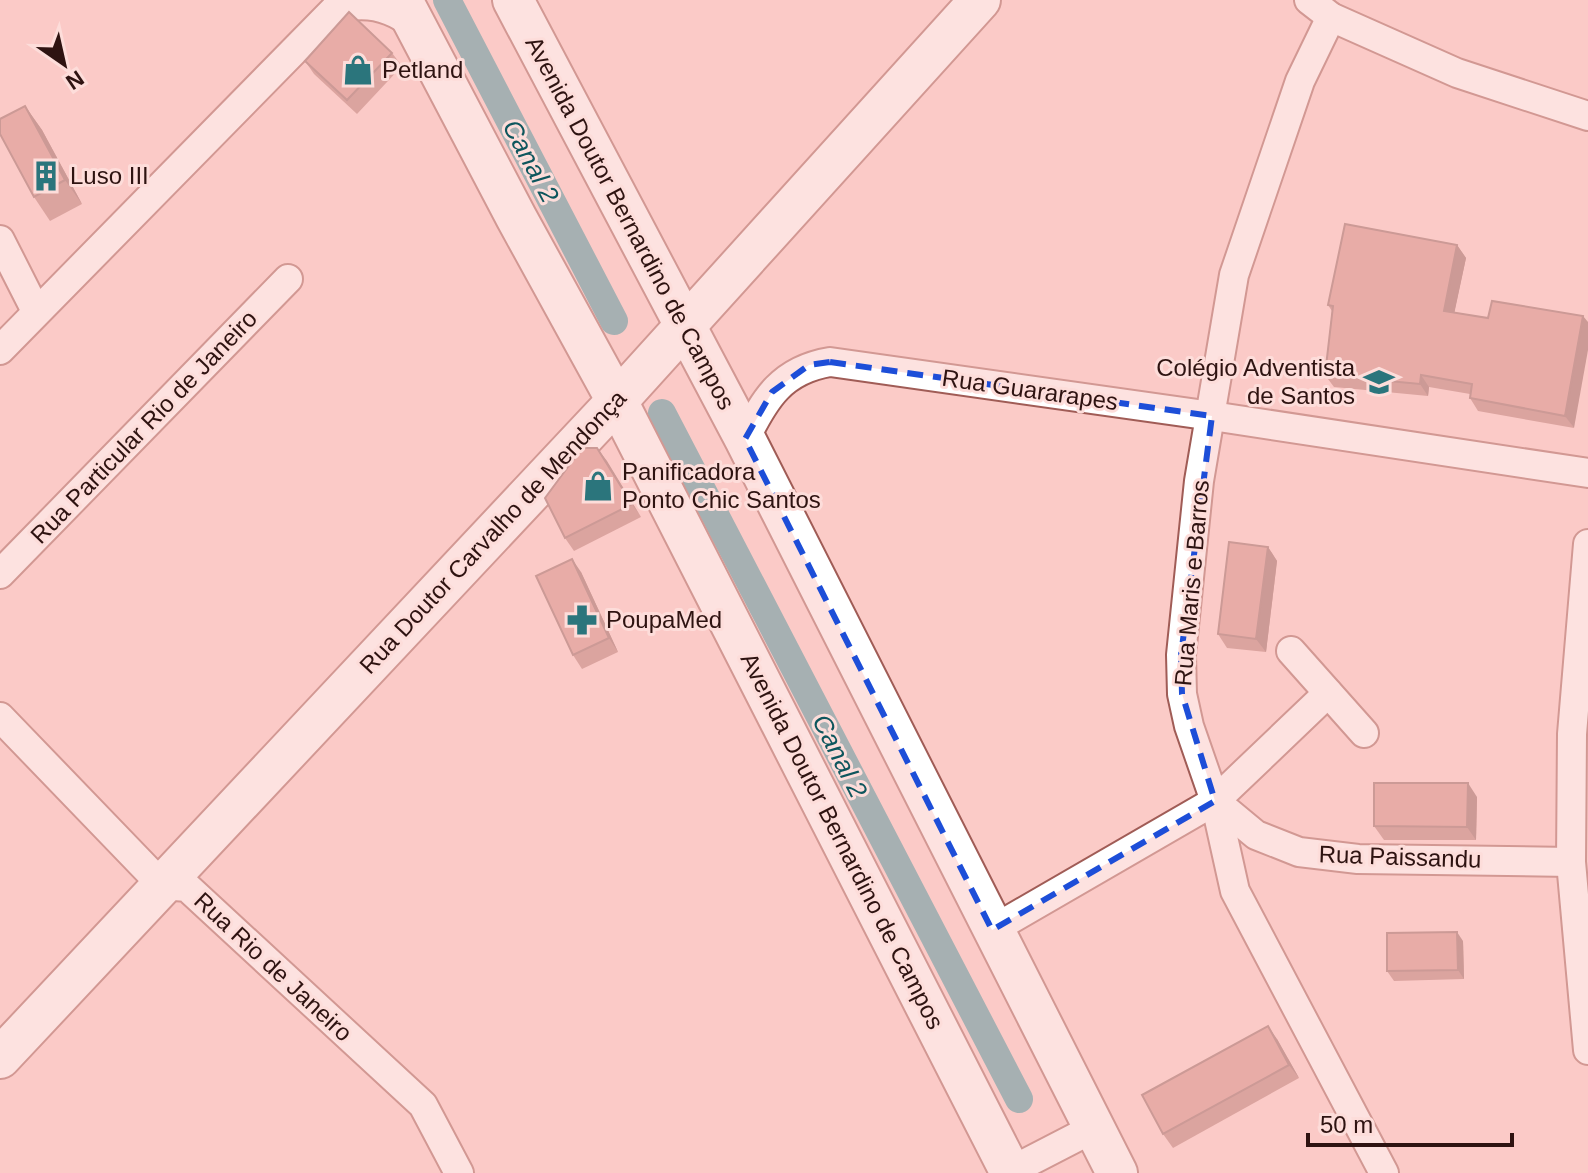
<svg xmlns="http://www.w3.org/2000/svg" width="1588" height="1173" viewBox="0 0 1588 1173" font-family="Arial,sans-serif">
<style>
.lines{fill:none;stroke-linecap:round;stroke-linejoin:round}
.canal{stroke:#3e919a;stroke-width:28}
.minor-casing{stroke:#a05c56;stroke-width:32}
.secondary-casing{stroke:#a05c56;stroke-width:44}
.minor{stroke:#fff;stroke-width:28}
.secondary{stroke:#fff;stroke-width:40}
.wall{fill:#b47570}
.shaded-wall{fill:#925f5b}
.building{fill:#d18882;stroke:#925f5b;stroke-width:2}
.marked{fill:none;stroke:#1d4ed8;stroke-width:6;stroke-dasharray:16 10;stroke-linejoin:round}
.labels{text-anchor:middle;stroke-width:6;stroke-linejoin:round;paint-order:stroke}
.poi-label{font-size:24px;fill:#2e1311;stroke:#fdddda;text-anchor:start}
.street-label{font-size:24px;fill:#2e1311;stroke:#fdddda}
.water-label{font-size:26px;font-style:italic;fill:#0e565d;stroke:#fdddda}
</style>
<rect width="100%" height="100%" fill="#fbcbc7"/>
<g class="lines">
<!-- canal -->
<g class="canal">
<polyline points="447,0 614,321"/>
<polyline points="662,413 1019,1099"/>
</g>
<!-- minor casing -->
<g class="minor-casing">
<g id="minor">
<polyline points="1309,0 1331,17 1457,73 1588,116"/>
<polyline points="1331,17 1300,81 1234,275 1199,481 1181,655 1182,694 1189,726 1215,801 1235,891 1384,1173"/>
<polyline points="0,240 36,311"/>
<path d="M0 350 334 10C363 0 391 6 415 26"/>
<path d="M745 439C765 398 782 370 830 362L1212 416 1588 473"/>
<polyline points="1588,544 1572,734 1571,862 1588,1050"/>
<polyline points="0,574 288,279"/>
<polyline points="1291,651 1364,733"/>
<polyline points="0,717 162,885 187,887 423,1105 459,1173"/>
<polyline points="1215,801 1328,693"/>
<polyline points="992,930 1215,801 1256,835 1299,852 1358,859 1571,862"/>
<polyline points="1007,1173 1094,1128"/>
</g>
</g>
<!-- secondary casing -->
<g class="secondary-casing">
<g id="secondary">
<polyline points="402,0 516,217 617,401 1011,1173"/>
<polyline points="513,0 745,439 1117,1173"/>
<polyline points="0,1058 617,401 980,0"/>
</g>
</g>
<!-- minor -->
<use href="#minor" class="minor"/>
<!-- secondary -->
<use href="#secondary" class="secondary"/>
</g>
<!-- wall -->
<g class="wall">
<polygon points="392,53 402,66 357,114 314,74 305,61"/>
<polygon points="25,106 42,130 82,204 50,221 34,197"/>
<polygon points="1457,245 1466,258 1454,313 1488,318 1492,301 1574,428 1478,411 1470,398 1470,394 1429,387 1428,396 1334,387 1325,375 1332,311 1328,305"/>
<polygon points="597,448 641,517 574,551 565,538"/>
<polygon points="1268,547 1277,561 1266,652 1227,648 1218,634"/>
<polygon points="581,572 618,652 582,669 573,655"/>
<polygon points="1477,797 1476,840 1384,840 1374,826"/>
<polygon points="1463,941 1464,979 1394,981 1387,971"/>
<polygon points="1277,1039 1299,1078 1173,1148 1163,1134"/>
</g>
<!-- shaded-wall -->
<g class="shaded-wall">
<polygon points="25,106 42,130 82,204 65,180"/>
<polygon points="1457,245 1466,258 1452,324 1444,311"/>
<polygon points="1583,316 1588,322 1588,350 1574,428 1565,416"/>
<polygon points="1421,375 1429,387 1428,396 1420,384"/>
<polygon points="597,448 607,461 641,517 632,504"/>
<polygon points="1268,547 1277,561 1266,652 1256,639"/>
<polygon points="572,559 581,572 618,652 609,638"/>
<polygon points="1468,783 1477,797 1476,840 1467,827"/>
<polygon points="1457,932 1463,941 1464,979 1458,970"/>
<polygon points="1268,1026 1277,1039 1299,1078 1289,1065"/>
</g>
<!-- building -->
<g class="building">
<polygon points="349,12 392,53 347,100 305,61"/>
<polygon points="25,106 65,180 34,197 0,134 0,119"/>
<polygon points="1345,224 1457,245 1444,311 1488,318 1492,301 1583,316 1565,416 1470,398 1472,384 1421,375 1420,384 1325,375 1333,306 1328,305"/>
<polygon points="582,448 597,448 632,504 565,538 545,498"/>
<polygon points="1229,542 1268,547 1256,639 1218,634"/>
<polygon points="572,559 609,638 573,655 536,576"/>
<polygon points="1374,783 1468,783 1467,827 1374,826"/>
<polygon points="1457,932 1458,970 1387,971 1387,933"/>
<polygon points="1268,1026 1289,1065 1163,1134 1142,1095"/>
</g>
<!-- marked area -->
<path d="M0 0H1588V1173H0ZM830 362 1212 416 1181 655 1182 694 1215 801 992 930 745 439 772 392 809 365Z" fill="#fbcbc7" fill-opacity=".55" fill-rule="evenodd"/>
<path class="marked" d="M830 362 1212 416 1181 655 1182 694 1215 801 992 930 745 439 772 392 809 365Z"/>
<!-- icons -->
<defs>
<g id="shop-bare" transform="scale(2.4)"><path d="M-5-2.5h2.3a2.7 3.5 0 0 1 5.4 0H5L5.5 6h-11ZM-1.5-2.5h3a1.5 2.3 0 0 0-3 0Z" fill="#2b757c" stroke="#fdddda" stroke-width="2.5" paint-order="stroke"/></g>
<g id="building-bare" transform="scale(2.4)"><path d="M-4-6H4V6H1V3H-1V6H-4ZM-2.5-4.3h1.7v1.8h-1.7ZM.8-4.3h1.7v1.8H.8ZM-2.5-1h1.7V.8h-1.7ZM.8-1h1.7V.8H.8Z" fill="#2b757c" stroke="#fdddda" stroke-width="2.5" paint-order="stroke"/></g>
<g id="school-bare" transform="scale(2.4)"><path d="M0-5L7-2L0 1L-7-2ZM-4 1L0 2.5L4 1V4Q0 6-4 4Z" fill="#2b757c" stroke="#fdddda" stroke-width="2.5" paint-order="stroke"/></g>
<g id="pharmacy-bare" transform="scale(2.4)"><path d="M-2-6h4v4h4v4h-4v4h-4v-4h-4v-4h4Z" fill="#2b757c" stroke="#fdddda" stroke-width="2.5" paint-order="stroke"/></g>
</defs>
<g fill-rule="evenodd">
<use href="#shop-bare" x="358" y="70"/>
<use href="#building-bare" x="46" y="176"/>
<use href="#school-bare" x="1379" y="382"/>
<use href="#shop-bare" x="598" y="486"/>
<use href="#pharmacy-bare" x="582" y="620"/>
</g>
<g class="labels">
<!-- poi labels -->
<g class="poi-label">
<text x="382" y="78">Petland</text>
<text x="70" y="184">Luso III</text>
<text x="1355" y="376" text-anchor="end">Colégio Adventista<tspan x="1355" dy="28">de Santos</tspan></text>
<text x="622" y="480">Panificadora<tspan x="622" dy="28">Ponto Chic Santos</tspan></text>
<text x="606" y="628">PoupaMed</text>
</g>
<!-- street labels -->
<g class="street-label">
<text transform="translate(630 223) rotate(62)" y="8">Avenida Doutor Bernardino de Campos</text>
<text transform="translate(1030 390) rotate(8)" y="8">Rua Guararapes</text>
<text transform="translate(144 427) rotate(-46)" y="8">Rua Particular Rio de Janeiro</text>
<text transform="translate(493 532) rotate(-47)" y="8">Rua Doutor Carvalho de Mendonça</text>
<text transform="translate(1192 583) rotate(-85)" y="8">Rua Maris e Barros</text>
<text transform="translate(842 841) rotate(63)" y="8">Avenida Doutor Bernardino de Campos</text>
<text transform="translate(1400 857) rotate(2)" y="8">Rua Paissandu</text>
<text transform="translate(273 967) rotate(43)" y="8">Rua Rio de Janeiro</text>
</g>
<!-- water labels -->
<g class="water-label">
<text transform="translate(531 161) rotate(62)" y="9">Canal 2</text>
<text transform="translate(840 756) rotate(63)" y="9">Canal 2</text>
</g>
</g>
<!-- north arrow -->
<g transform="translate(64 64) rotate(146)" stroke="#fdddda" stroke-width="6" paint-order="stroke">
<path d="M0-6L14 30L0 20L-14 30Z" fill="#2e1311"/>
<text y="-12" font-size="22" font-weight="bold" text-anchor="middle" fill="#2e1311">N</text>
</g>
<!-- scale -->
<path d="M1308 1133v12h204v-12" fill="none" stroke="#2e1311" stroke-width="4"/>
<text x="1320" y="1133" font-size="24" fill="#2e1311" stroke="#fdddda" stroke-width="6" paint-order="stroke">50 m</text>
</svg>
